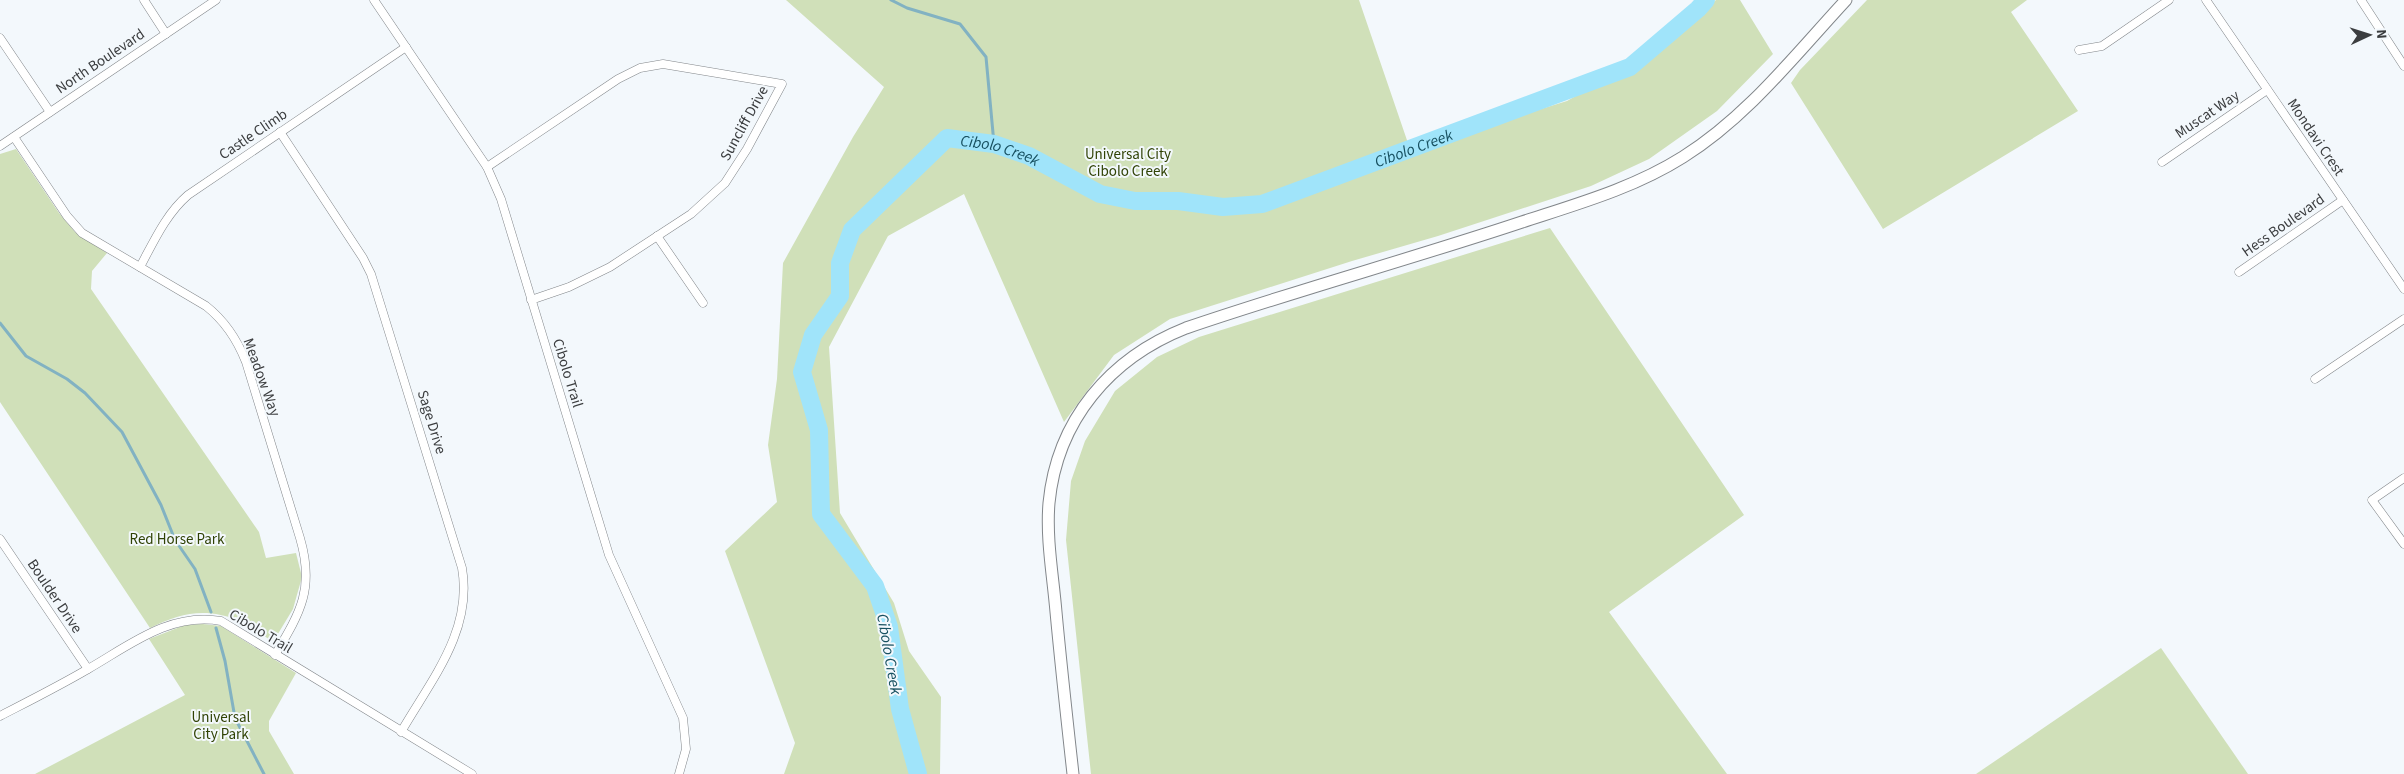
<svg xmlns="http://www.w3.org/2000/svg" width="2404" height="774" viewBox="0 0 2404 774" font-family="'Source Sans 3',sans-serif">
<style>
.green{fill:#d0e0b9}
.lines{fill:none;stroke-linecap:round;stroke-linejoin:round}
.stream{stroke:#82b2c2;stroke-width:3}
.river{stroke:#a0e4fa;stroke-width:18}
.minor-casing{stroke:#82868a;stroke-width:9}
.secondary-casing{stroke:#82868a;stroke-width:13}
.minor{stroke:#fff;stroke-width:8}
.secondary{stroke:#fff;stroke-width:11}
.labels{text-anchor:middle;stroke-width:4;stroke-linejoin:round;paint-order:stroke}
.street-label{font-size:15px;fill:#3b3d3f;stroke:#f3f8fc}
.park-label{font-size:15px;fill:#304205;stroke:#f3f8fc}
.water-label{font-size:16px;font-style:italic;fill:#175060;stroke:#f3f8fc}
</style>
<rect width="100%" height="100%" fill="#f3f8fc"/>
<!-- green -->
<g class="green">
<polygon points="786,0 1359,0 1410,149 1567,101 1664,45 1716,0 1740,0 1773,54 1717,111 1649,159 1591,186 1438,236 1352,261 1170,319 1114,355 1064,422 964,194 888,236 829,347 840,513 894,603 909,651 941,697 940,774 784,774 795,743 725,551 777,502 768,445 777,379 783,263 853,137 884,87"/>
<polygon points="1867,0 2027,0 2011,12 2078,111 1883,229 1791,83 1800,70"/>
<path d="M16 149 59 213 75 232 107 253 92 271 91 289 259 532 266 558 296 553 302 577 293 609 273 642C262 635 251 626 240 621 205 607 181 613 150 628L0 402V154Z"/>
<polygon points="1550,228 1744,515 1609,612 1727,774 1091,774 1066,540 1071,481 1085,441 1115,391 1157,357 1199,337"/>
<polygon points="203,624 221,626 296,673 269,721 269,731 294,774 35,774 185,695 149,639 185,625"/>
<polygon points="2161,648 2248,774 1976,774 2149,656"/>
</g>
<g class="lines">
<!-- stream -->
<g class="stream">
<polyline points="891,0 907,8 960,24 986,57 994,144"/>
<polyline points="0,323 26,356 67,379 85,393 122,432 161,505 175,540 195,569 211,612"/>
<polyline points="216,628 225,661 235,718 264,774"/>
</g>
<!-- river -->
<path class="river" id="s1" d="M918 774 900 709 889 627 875 586 821 514 819 430 802 372 813 335 840 296V263L852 230 947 138 994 144 1029 156 1100 194 1135 201H1178L1223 207 1262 204 1630 67 1698 9 1706 0"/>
<!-- minor casing -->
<g class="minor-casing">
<g id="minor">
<polyline points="144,0 166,34"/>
<polyline points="374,0 487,167 501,199 609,555 683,718 686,749 679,774"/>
<polyline points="2206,0 2404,289"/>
<polyline points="2361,0 2404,66"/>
<polyline points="0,38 50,112"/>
<polyline points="2079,50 2102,46 2169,0"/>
<path d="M280 132 363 258 371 274 462 568C473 631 431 680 401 732"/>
<path d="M14 137 67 216 82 233 206 306C225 321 237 339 246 362L300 538C315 589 300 613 275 655"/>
<polyline points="0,146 216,0"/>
<polyline points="2162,162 2267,90"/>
<polyline points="487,167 618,79 640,68 663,64 782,84 747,149 725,183 691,214 610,267 569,287 531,300"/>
<polyline points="657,236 703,303"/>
<path d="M140 267C154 241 166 214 188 195L406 47"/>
<polyline points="2239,272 2343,200"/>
<polyline points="2315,379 2404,319"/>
<polyline points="2404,478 2372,500 2404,544"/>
<polyline points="0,539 88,669"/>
<path d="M0 716C29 701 59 686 88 669 130 645 170 612 221 621L472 774"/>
</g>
</g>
<!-- secondary casing -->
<g class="secondary-casing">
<path id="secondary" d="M1073 774C1067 720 1061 666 1056 612 1053 576 1046 539 1049 503 1057 420 1110 358 1186 328 1297 290 1411 259 1522 222 1577 204 1634 188 1683 157 1747 117 1795 55 1846 0"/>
</g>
<!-- minor -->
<use href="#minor" class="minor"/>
<!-- secondary -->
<use href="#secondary" class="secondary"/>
</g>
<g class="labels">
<!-- street labels -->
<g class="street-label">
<text transform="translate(100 61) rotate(-34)" y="5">North Boulevard</text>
<text transform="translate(2207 114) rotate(-34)" y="5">Muscat Way</text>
<text transform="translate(744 123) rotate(-61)" y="5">Suncliff Drive</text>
<text transform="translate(253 134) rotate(-34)" y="5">Castle Climb</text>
<text transform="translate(2316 137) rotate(56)" y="5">Mondavi Crest</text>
<text transform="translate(2283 225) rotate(-35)" y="5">Hess Boulevard</text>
<text transform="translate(568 373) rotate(73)" y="5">Cibolo Trail</text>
<text transform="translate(262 377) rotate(70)" y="5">Meadow Way</text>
<text transform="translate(432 422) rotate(73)" y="5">Sage Drive</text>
<text transform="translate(55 596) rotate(56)" y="5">Boulder Drive</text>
<text transform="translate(261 631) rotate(31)" y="5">Cibolo Trail</text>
</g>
<!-- park labels -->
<g class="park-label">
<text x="1128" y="159">Universal City<tspan x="1128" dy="17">Cibolo Creek</tspan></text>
<text x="177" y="544">Red Horse Park</text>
<text x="221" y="722">Universal<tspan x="221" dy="17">City Park</tspan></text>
</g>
<!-- water labels -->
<g class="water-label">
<text dy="6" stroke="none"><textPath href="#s1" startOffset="1204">Cibolo Creek</textPath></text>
<text dy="6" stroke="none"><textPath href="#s1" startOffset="769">Cibolo Creek</textPath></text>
<text transform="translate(890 654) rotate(80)" y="6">Cibolo Creek</text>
</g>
</g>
<!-- north arrow -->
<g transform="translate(2369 35) rotate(86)" stroke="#f3f8fc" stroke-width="4" paint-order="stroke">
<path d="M0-4L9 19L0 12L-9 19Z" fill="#3b3d3f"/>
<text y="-8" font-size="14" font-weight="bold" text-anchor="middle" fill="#3b3d3f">N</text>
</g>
</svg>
